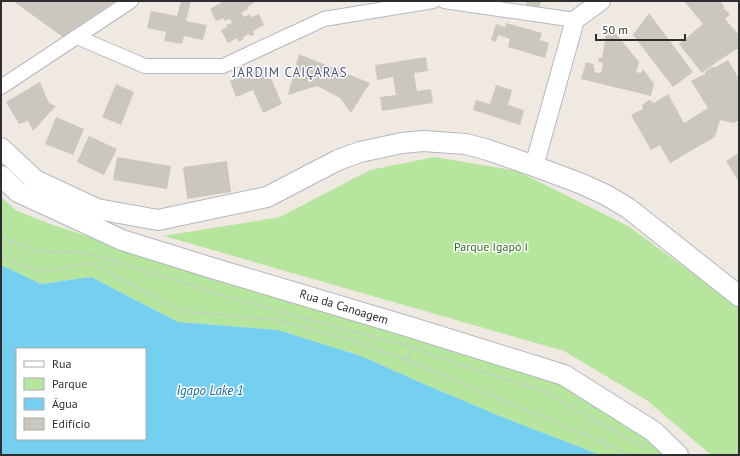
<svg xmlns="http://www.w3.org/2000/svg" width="740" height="456" viewBox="0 0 740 456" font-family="'PT Sans',sans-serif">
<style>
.green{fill:#b6e59e}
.water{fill:#75cff0;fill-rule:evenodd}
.building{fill:#cbc7bf}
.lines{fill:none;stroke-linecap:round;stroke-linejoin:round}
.minor-casing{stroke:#b4b7c1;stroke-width:16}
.tertiary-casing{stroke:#b4b7c1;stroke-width:20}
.secondary-casing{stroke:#b4b7c1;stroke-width:22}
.path{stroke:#c9c9c9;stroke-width:2;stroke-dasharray:3 2;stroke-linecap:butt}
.minor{stroke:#fff;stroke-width:14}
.tertiary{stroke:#fff;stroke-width:18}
.secondary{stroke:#fff;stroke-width:20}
.labels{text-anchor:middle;stroke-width:3;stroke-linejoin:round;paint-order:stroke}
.park-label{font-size:12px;fill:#2c6e1b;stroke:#fff}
.street-label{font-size:12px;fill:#2e2e2e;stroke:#fff}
.neighbourhood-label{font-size:13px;letter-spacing:1px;fill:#4d5680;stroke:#fff}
.water-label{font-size:13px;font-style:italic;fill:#0d6fa3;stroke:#fff}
</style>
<rect width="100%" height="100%" fill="#efe9e1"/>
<!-- green -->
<g class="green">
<polygon points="435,157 517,171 628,226 739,307 739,455 711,455 648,401 564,351 164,236 280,217 370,170"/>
<polygon points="1,197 17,211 53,225 266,294 553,377 630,420 666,455 600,455 502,417 417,381 361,356 278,330 178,322 91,277 41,284 1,265"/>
</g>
<!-- water -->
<path class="water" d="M1 265 41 284 91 277 178 322 278 330 361 356 417 381 502 417 600 455H1ZM17 349H145V439H17Z"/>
<!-- building -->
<g class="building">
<polygon points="13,1 116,1 63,37"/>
<polygon points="181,1 191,1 186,21 207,25 203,40 184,36 182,44 164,41 166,32 147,28 151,11 177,16"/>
<polygon points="219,1 252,1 254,3 247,7 248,9 241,13 244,17 250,14 251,17 259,14 264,25 253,31 254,35 250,36 249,34 243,37 244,39 239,42 237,38 228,43 221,30 227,27 226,25 232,23 230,19 225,21 223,18 216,21 210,9 221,3"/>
<polygon points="527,1 541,1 539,8 526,5"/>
<polygon points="684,1 720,1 725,7 723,8 730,14 725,19 739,35 739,48 718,61 702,73 679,44 703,24"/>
<polygon points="649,13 693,72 673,87 633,35"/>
<polygon points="506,23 542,33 540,40 549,43 545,58 508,47 510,39 498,35 496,42 491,40 496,24 505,27"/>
<polygon points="612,29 639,62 636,72 641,73 643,69 654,84 651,96 581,79 586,62 594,64 593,67 595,68 594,72 600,73 602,70 603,63 598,62 599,58 602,58 606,34"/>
<polygon points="299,54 370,83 351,113 340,98 317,86 288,95"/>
<polygon points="426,57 428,71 414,73 417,91 431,89 433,103 382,111 380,97 396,95 393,77 377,80 375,65"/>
<polygon points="728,60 739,79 739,120 734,123 720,120 715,137 670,163 660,145 651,150 631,115 643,109 642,105 649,100 654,103 668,94 684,123 708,108 691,81 705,74 705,72 712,67 716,67"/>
<polygon points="266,66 282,104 263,113 253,90 236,97 230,81"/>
<polygon points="40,82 49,103 56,106 33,131 28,121 19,124 6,102"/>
<polygon points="116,84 134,92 121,125 102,117"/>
<polygon points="496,85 512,90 508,105 524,110 520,125 473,110 476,100 490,104"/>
<polygon points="56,117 84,129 73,155 45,144"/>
<polygon points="89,136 117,149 104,175 77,162"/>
<polygon points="739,153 739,182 726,161"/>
<polygon points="117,157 171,166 167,189 113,180"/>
<polygon points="227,161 231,192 187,199 183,167"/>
</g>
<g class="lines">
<!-- minor casing -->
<g class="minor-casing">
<g id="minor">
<polyline points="444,1 575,20"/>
<polyline points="77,37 145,66 223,66 324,19 433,1"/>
<polyline points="1,87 131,1"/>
</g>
</g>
<!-- tertiary casing -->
<g class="tertiary-casing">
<polyline id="tertiary" points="534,166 575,20 601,1"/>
</g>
<!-- secondary casing -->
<g class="secondary-casing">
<g id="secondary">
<polyline points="1,148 35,180 97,209 158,220 267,197 338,160 360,152 402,143 423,141 466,144 488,150 534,166 582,184 606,195 628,208 739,296"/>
<polyline points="1,176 18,192 122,240 212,268 410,327 564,375 653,431 678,455"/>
</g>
</g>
<!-- path -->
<g class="path">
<polyline points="1,237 37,251 89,253 242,301 412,347 446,360 543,391 647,449"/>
<polyline points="1,258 41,272 91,263 181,311 278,320 363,344 407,360 577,431 630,455"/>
<polyline points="407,360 412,348"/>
</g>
<!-- minor -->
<use href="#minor" class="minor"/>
<!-- tertiary -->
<use href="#tertiary" class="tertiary"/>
<!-- secondary -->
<use href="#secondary" class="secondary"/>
</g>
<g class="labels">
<!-- park labels -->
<g class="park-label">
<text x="491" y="251">Parque Igapó I</text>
</g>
<!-- street labels -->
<g class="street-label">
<text transform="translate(344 307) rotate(17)" y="4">Rua da Canoagem</text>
</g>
<!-- neighbourhood labels -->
<g class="neighbourhood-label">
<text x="290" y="77">JARDIM CAIÇARAS</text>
</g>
<!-- water labels -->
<g class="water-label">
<text x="210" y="395">Igapo Lake 1</text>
</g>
</g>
<!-- border -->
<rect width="740" height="456" fill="none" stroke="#2e2e2e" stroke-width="4"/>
<!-- legend -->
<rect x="16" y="348" width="130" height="92" fill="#ffffff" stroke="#ababab"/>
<rect x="24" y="361" width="20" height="6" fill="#ffffff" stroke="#ababab"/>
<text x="52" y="368" font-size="12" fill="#2e2e2e">Rua</text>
<rect x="24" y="378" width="20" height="12" fill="#b6e59e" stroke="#ababab"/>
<text x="52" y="388" font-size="12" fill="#2e2e2e">Parque</text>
<rect x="24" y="398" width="20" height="12" fill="#75cff0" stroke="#ababab"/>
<text x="52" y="408" font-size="12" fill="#2e2e2e">Água</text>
<rect x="24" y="418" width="20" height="12" fill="#cbc7bf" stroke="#ababab"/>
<text x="52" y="428" font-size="12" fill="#2e2e2e">Edifício</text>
<!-- scale -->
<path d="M596 34v6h89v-6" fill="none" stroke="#2e2e2e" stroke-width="2"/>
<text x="602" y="34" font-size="12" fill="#2e2e2e" stroke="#ffffff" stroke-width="3" paint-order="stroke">50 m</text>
</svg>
